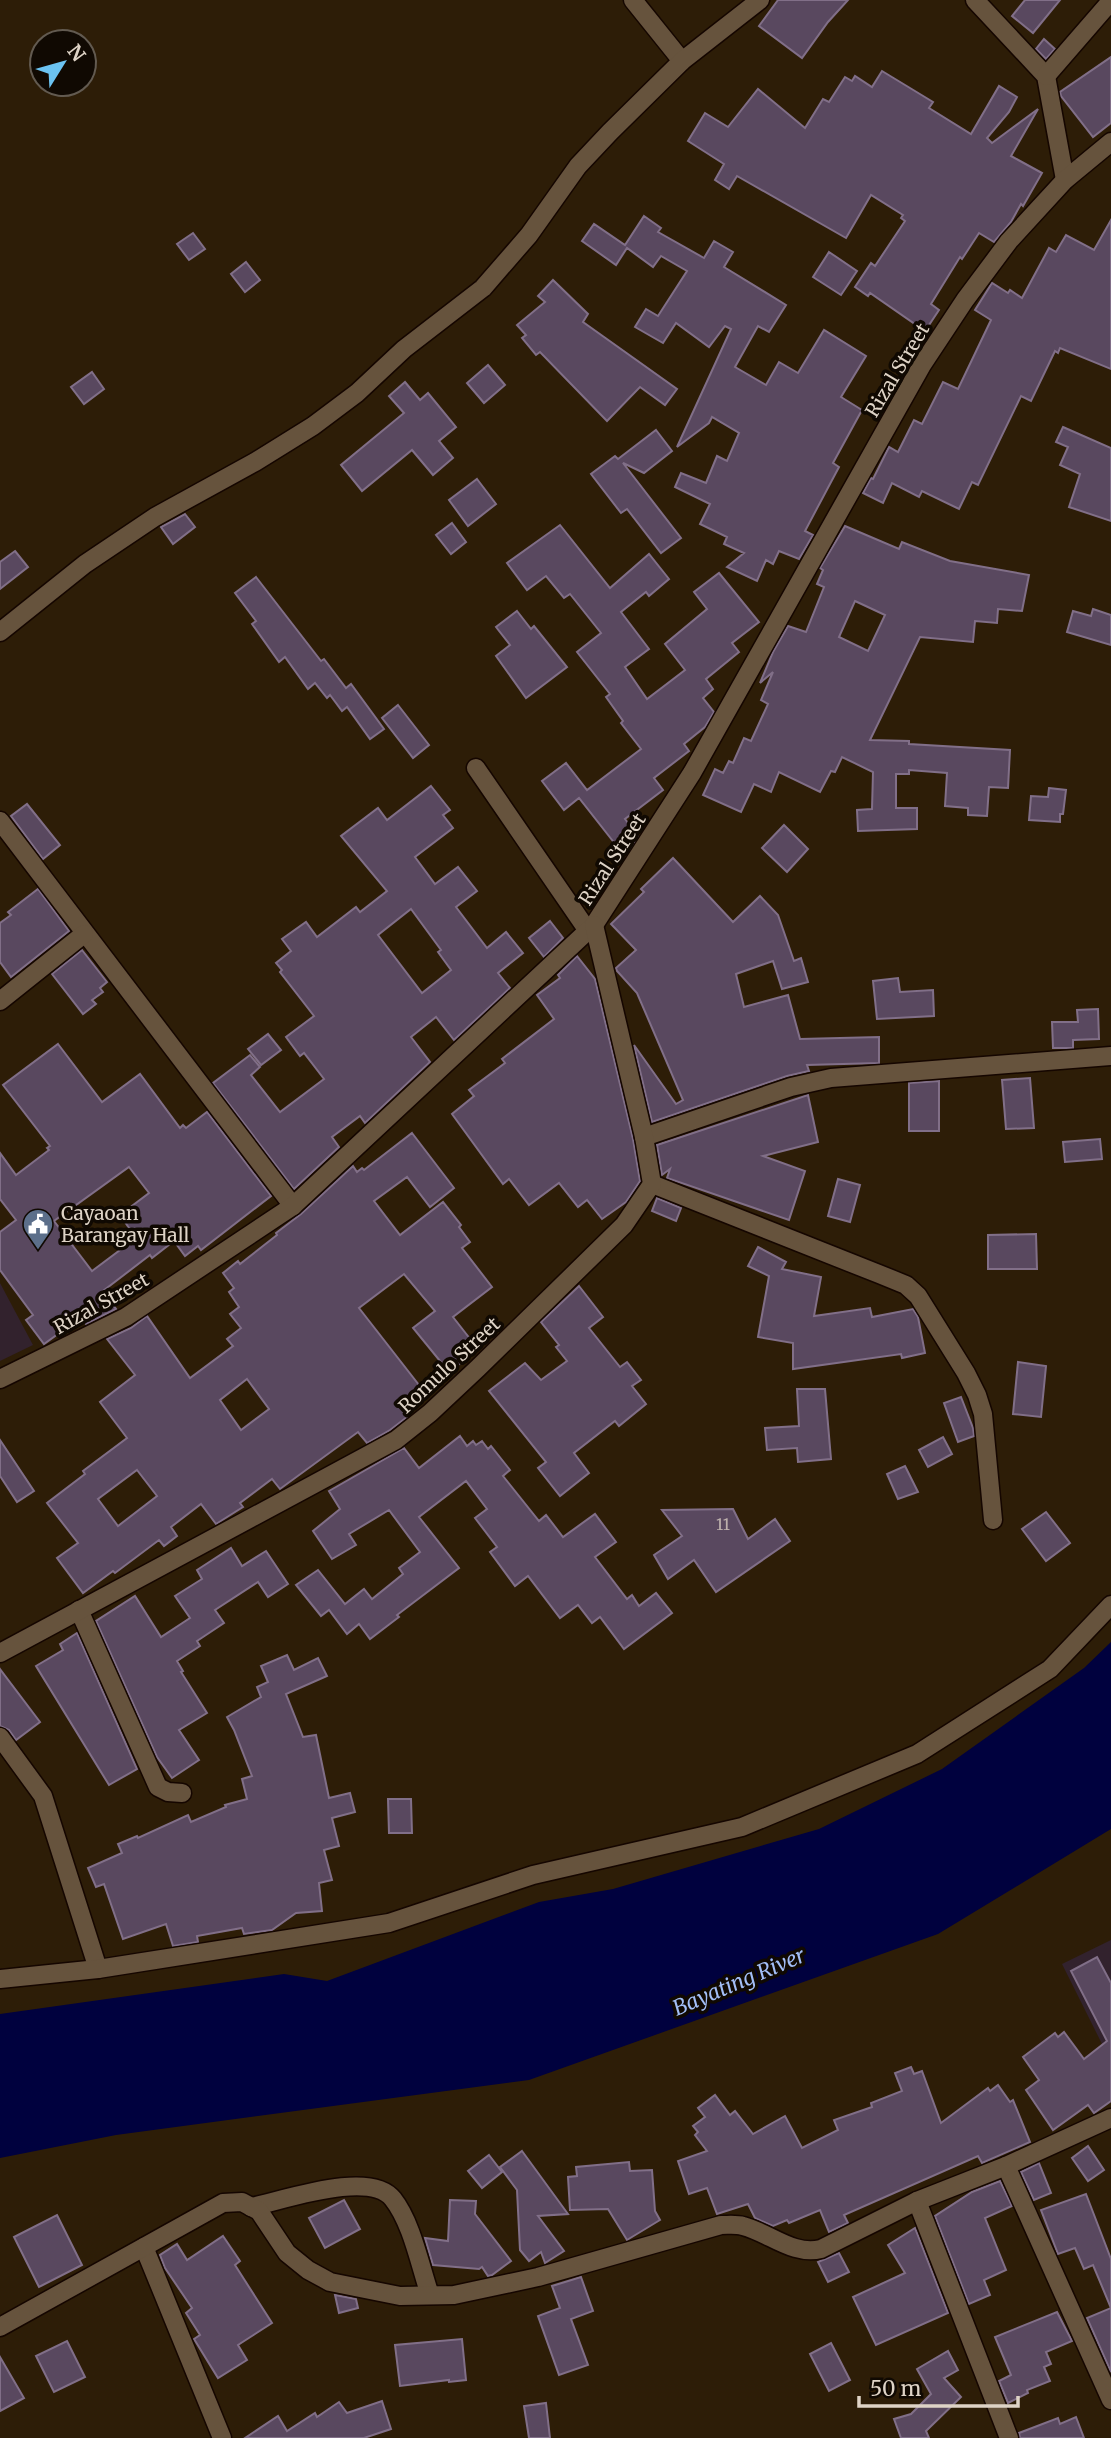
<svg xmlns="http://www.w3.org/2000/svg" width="1111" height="2438" viewBox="0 0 1111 2438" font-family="Merriweather,serif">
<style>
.education{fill:#32222d}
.water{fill:#00013e}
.building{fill:#59485f;stroke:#816f88;stroke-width:2;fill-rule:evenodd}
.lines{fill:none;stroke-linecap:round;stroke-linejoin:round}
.minor-casing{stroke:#150600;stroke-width:21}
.minor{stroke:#66533d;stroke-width:18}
.labels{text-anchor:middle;stroke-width:7;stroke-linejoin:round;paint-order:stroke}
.number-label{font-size:16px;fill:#bdb0ac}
.street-label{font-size:19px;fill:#ded3c6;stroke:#100902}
.poi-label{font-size:19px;fill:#ded3c6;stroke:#100902;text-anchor:start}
.water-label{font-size:21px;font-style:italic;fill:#a3bef6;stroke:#100902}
</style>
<rect width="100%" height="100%" fill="#2d1d07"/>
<!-- education -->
<g class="education">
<polygon points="0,1283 33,1345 0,1361"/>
<polygon points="1111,1940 1111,2062 1062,1964"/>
</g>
<!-- water -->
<polygon class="water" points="1111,1642 1111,1829 938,1934 529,2080 116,2135 0,2158 0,2014 284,1974 327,1981 539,1902 613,1889 819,1829 942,1769 1084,1668"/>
<!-- building -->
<g class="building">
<polygon points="778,0 848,0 828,22 802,58 759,26"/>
<polygon points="1025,0 1060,0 1033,33 1012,16"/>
<polygon points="1044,39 1055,49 1046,59 1036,49"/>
<polygon points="1111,57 1111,123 1093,137 1061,96 1060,92"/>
<polygon points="882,71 933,102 929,108 971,134 999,86 1017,97 1009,112 987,138 992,143 1038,109 1011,156 1042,173 1023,206 1021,204 1011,222 994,242 979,233 962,259 960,257 931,304 939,310 925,331 870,293 868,296 855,287 871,263 875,266 905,221 901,218 903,215 871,195 846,238 737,176 729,189 715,180 724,164 688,141 705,113 728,127 758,89 805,128 823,99 829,102 845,77 852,81 855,76 872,87"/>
<polygon points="644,216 661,228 658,232 704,258 714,241 733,252 724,267 786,305 769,332 758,326 735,367 766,385 779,362 798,373 824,330 866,356 841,397 862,410 833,463 839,467 805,531 813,535 799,559 779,551 773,564 766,560 757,581 727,567 744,553 724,544 727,537 700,524 710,504 675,487 681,473 706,483 717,456 727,461 739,433 712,417 709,423 677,447 731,329 725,326 709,347 676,323 663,343 635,327 646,309 658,316 687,271 661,256 653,267 627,248 616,265 582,241 594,224 625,245"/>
<polygon points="1111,220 1111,369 1060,348 1058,353 1055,351 1031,401 1021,396 978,485 972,482 959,509 922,491 919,497 892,483 883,503 863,493 871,478 873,479 889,447 898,452 914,420 922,424 943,382 958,389 991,320 975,310 992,283 1008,293 1010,290 1022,298 1049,248 1056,252 1066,235 1094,250"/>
<polygon points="193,233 205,249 189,260 177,244"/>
<polygon points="829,252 857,271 841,295 813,277"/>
<polygon points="246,262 260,280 245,292 231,274"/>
<polygon points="553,280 588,314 583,322 677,389 665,405 640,387 607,421 540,352 536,355 522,338 526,335 517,325 545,302 538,296"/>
<polygon points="488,365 505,385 484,403 467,383"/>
<polygon points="92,372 104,389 84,404 71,387"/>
<polygon points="405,382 420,400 428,393 456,427 439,441 453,458 433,475 412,450 362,491 341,465 404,413 389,396"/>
<polygon points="1063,427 1111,448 1111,521 1069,507 1080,474 1060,465 1068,447 1056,442"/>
<polygon points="656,430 672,451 644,473 623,463 681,538 661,553 627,509 621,513 591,474 615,456 618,459"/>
<polygon points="477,479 496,504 468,526 449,500"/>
<polygon points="185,514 195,527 173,544 161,527"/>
<polygon points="452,523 466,542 451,554 436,535"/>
<polygon points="560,525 610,588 649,554 669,579 649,596 646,592 621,612 649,649 625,667 647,699 685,670 665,644 707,609 694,592 719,573 759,622 732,643 739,652 706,679 713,689 703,698 714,712 705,727 684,744 689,751 654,778 663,790 625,819 638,836 630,849 623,854 579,798 564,810 542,781 566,763 587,790 641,749 621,723 623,721 606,697 610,694 577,652 601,633 570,594 564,598 546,576 527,590 507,563"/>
<path d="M845 526 899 549 902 542 950 561 1029 575 1022 611 998 609 997 623 975 621 973 642 920 637 870 740 909 741V744L1010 750 1008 788 989 787 987 816 968 815V808L945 806 947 773 909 770V774H896V808H917V829L858 831 857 810 872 809 873 772 842 757 835 772 831 771 820 792 779 772 771 792 754 784 741 812 703 795 715 769 723 773 729 761 733 763 744 738 751 741 768 704 761 700 773 672 760 683 773 652 788 626 806 632 824 587 817 584 823 570 820 568ZM855 601 885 615 868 651 839 637Z"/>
<polygon points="15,551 28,567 0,589 0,562"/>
<polygon points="256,577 321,661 324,659 346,688 351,684 384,729 370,739 347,707 342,711 330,695 327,698 315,683 308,689 285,657 279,662 252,624 256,621 235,593"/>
<polygon points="1093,609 1111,615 1111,645 1067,632 1073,611 1091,616"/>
<polygon points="517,611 531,629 534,626 567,667 526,698 496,656 510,645 496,627"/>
<polygon points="398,705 429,745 413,758 382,718"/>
<path d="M431 786 450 810 443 815 453 828 415 857 435 884 458 867 477 891 456 907 487 948 506 932 523 953 498 973 510 988 454 1040 436 1017 411 1037 430 1062 365 1123 360 1116 332 1137 339 1147 294 1189 213 1083 250 1055 260 1067 251 1075 280 1112 324 1079 304 1053 300 1056 286 1037 314 1016 280 972 282 970 276 963 291 951 282 939 306 922 317 937 356 907 360 912 387 891 341 836 378 808 387 820ZM411 909 441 950 438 952 451 970 422 993 378 935Z"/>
<polygon points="1049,788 1066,790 1063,814 1060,814 1060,822 1029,820 1031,796 1048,797"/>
<polygon points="27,804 60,845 43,859 11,816"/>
<polygon points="784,825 808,849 787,872 762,848"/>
<polygon points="673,858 733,922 760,896 778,915 794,961 801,958 808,982 782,989 773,961 736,974 744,1007 788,995 800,1039 879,1037 879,1063 807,1065 809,1071 787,1076 652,1122 634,1045 676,1104 683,1100 637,993 617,971 616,968 636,950 611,924 644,892 641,889"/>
<polygon points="38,889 69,931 11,977 0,962 0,923 11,915 8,912"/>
<polygon points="550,921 563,938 544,957 529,938"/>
<polygon points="82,950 107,982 100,988 103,992 92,1000 96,1004 83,1014 52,974"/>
<polygon points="577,956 595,979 633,1139 640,1181 626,1202 602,1219 587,1200 578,1207 559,1183 529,1205 509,1179 503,1184 452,1114 474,1096 469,1090 505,1063 502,1059 554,1019 537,995 560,978 558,975"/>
<polygon points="898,978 900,992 933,990 934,1016 877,1019 873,981"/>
<polygon points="1098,1009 1099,1039 1073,1040 1073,1048 1053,1048 1052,1022 1078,1022 1077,1010"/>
<polygon points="268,1034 281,1050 261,1065 248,1049"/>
<path d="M58 1044 102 1102 140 1074 180 1128 183 1125 186 1128 207 1112 271 1196 201 1250 198 1246 185 1256 174 1241 152 1258 150 1255 103 1291 116 1309 86 1324 80 1318 44 1344 26 1320 33 1315 0 1270V1232L16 1220 0 1199V1153L16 1175 49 1150 47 1148 50 1146 3 1085ZM129 1167 149 1193 120 1215 136 1238 92 1271 54 1221Z"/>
<polygon points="1030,1078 1034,1128 1006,1129 1002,1080"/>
<polygon points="939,1081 939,1131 909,1131 909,1083"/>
<polygon points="808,1095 818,1142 763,1156 805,1171 789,1220 667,1178 670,1169 662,1175 657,1145"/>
<path d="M412 1133 454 1188 430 1207 407 1177 374 1201 400 1235 443 1202 461 1225 459 1227 470 1242 462 1248 492 1287 453 1317 478 1349 449 1372 413 1328 435 1311 404 1274 359 1308 426 1394 403 1412 407 1417 390 1430 367 1443 358 1432 280 1489 272 1479 240 1503 243 1507 216 1524 201 1504 171 1527 177 1536 164 1546 159 1540 115 1573 113 1571 83 1593 57 1558 78 1543 47 1503 85 1474 83 1471 127 1438 100 1402 135 1375 107 1339 131 1328 147 1316 190 1378 233 1346 227 1339 241 1328 230 1314 239 1307 229 1292 234 1288 223 1273 238 1261 240 1264 277 1235 276 1233 301 1214 353 1166 357 1172 362 1168 364 1170ZM247 1379 269 1409 241 1430 220 1400ZM137 1470 157 1496 118 1526 98 1499Z"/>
<polygon points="1100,1139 1102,1159 1065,1162 1063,1142"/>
<polygon points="838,1179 860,1185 850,1222 828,1216"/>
<polygon points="657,1198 681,1208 676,1221 652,1211"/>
<polygon points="1036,1234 1037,1269 988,1269 988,1235"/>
<polygon points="758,1247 786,1262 782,1269 821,1277 814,1316 870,1308 872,1317 913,1309 918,1317 925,1353 902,1358 901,1354 793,1369 793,1343 758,1337 769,1276 748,1266"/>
<polygon points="579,1286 603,1317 589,1328 620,1367 627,1362 641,1380 632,1386 646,1404 619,1426 615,1421 574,1453 589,1473 560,1496 538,1468 546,1462 489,1391 525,1363 541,1380 567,1361 556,1347 559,1345 541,1322"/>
<polygon points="1018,1362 1046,1366 1041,1417 1013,1414"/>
<polygon points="797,1389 825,1389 831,1459 798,1462 797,1448 767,1450 765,1428 799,1426"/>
<polygon points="961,1397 973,1428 974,1436 958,1442 944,1403"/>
<polygon points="460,1436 467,1446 473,1441 476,1445 482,1441 488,1449 491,1446 510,1470 503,1476 539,1521 546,1515 563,1537 595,1514 616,1542 595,1557 627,1599 632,1595 639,1606 656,1593 672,1613 624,1649 600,1617 592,1623 578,1605 560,1618 528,1576 515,1586 490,1552 497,1547 475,1518 487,1509 466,1481 419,1517 459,1568 397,1615 399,1617 370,1639 359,1624 347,1634 329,1610 321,1616 296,1585 318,1570 345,1604 364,1589 372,1599 403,1574 399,1568 420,1552 389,1510 349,1534 356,1545 332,1559 313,1531 340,1509 329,1491 404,1448 419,1468"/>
<polygon points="943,1437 952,1454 928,1467 919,1450"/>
<polygon points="0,1440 34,1491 17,1502 0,1476"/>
<polygon points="905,1466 918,1492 898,1499 887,1474"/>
<polygon points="733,1509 748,1539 775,1519 790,1541 716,1592 694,1560 668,1579 654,1555 682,1536 662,1510"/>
<polygon points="1046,1512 1070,1543 1046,1561 1022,1529"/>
<polygon points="231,1548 242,1566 266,1551 288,1584 268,1597 258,1582 215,1610 224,1623 197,1641 200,1646 177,1661 183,1671 181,1672 207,1713 179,1730 199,1760 172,1778 157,1757 96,1621 135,1596 161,1637 190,1618 175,1596 202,1579 197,1570"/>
<polygon points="77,1633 137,1769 109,1785 36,1666 63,1650 60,1644"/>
<polygon points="287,1655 294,1670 318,1658 327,1676 286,1694 303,1737 316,1735 329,1798 350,1793 355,1812 332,1818 339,1846 324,1850 332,1880 319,1883 322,1911 296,1913 272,1930 244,1934 242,1928 197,1936 198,1942 173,1946 166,1924 123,1939 104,1884 96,1887 88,1868 122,1853 118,1844 137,1836 138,1838 188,1815 191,1822 226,1807 225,1805 247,1799 242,1779 252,1776 234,1730 227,1717 261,1697 257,1687 268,1682 261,1666"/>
<polygon points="0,1669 40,1722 16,1740 9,1730 0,1726"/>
<polygon points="388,1799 411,1799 412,1833 389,1833"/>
<polygon points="1097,1957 1111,1983 1111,2101 1094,2113 1088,2105 1053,2130 1026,2090 1039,2080 1023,2057 1055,2033 1058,2037 1064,2032 1084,2059 1107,2041 1071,1971"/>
<polygon points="911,2067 914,2074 922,2071 941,2123 988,2088 990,2091 998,2085 1010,2102 1013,2100 1030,2142 982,2163 978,2156 844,2215 848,2223 829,2232 820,2210 789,2223 787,2220 773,2226 755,2218 748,2204 717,2214 707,2188 689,2194 678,2161 707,2151 695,2135 698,2132 693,2126 705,2117 698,2108 715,2095 730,2115 735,2111 753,2134 785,2116 802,2148 838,2130 834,2120 872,2107 871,2103 902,2091 895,2073"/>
<polygon points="1088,2146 1104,2170 1088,2181 1072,2158"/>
<polygon points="522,2151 568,2214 538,2216 564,2251 545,2263 541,2252 529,2261 520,2250 517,2190 500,2167"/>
<polygon points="489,2155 502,2172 482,2188 468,2171"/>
<polygon points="629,2162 630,2171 652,2170 655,2211 660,2220 627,2240 608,2209 570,2210 568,2177 577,2176 576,2167"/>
<polygon points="1039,2163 1051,2193 1034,2200 1021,2172"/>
<polygon points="1000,2181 1012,2206 985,2218 1006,2270 984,2280 990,2295 969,2304 935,2216 972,2192"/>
<polygon points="1086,2194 1111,2259 1111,2308 1093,2265 1084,2269 1075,2248 1058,2254 1041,2210"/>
<polygon points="344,2200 360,2229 325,2248 309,2218"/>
<polygon points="450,2200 476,2201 475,2214 511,2261 492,2275 488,2276 482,2267 479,2269 433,2265 425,2238 448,2241"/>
<polygon points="57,2215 82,2265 39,2287 14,2237"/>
<polygon points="915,2228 948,2313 876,2345 853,2297 905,2273 888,2245"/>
<polygon points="223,2236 240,2261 235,2265 272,2323 238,2345 247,2360 218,2378 194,2339 200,2335 186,2313 192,2308 165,2268 160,2255 177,2244 187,2260"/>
<polygon points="839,2253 849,2272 828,2282 818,2262"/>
<polygon points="581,2277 593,2311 571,2319 588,2365 559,2375 538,2316 560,2308 552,2286"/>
<polygon points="335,2295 356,2299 358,2308 339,2313"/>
<polygon points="1111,2308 1111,2372 1087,2318"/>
<polygon points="1057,2312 1072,2341 1046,2352 1051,2364 1044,2367 1050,2381 1027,2390 1028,2393 1008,2403 999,2381 1011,2375 995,2337"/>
<polygon points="462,2339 466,2380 449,2382 449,2380 400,2386 395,2345"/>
<polygon points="67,2341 85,2377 54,2392 36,2356"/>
<polygon points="831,2343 850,2380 829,2391 810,2354"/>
<polygon points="948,2351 958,2370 944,2378 961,2397 926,2431 929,2438 901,2438 894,2419 911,2414 931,2394 917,2369"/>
<polygon points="0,2357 24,2398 0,2411"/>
<polygon points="382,2401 391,2429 364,2438 245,2438 278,2416 287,2431 315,2413 317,2417 339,2402 347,2413"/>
<polygon points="546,2403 550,2438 529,2438 524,2406"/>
<polygon points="1076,2417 1084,2438 1020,2438 1019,2433 1058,2418 1060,2424"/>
</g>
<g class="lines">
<!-- minor casing -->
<g class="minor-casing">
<g id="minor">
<polyline points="633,0 682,61"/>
<polyline points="975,0 1046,76 1065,180"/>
<polyline points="1046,76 1111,1"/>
<polyline points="0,632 85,564 155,517 255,462 313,426 357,393 404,349 483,288 529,235 578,166 610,132 682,61 760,0"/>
<polyline points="476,768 588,931"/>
<polyline points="0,821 293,1206"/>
<polyline points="0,1001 84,934"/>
<polyline points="644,1137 791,1087 831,1078 1111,1056"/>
<polyline points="652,1184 879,1274 906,1285 918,1296 966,1373 977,1395 983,1414 993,1520"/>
<polyline points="0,1379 126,1317 293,1206 594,925 692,773 922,365 965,300 1009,241 1065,180 1111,142"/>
<polyline points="79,1610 158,1787 168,1792 182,1793"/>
<polyline points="0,1653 396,1440 430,1413 478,1368 624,1225 652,1184 644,1137 594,925"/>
<polyline points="0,1737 43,1796 98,1969"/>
<polyline points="0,1979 98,1969 389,1923 533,1875 742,1827 917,1754 1050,1669 1111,1605"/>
<polyline points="1006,2166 1111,2400"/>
<polyline points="917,2201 1009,2438"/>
<path d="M251 2207C282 2201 370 2169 393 2199 412 2223 420 2266 430 2295"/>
<polyline points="144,2247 222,2438"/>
<path d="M0 2327 223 2203 242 2202 259 2211 287 2253 308 2270 330 2282 400 2296 454 2295 538 2277 721 2225C729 2225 736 2224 743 2226 770 2233 793 2256 821 2249L917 2201 1006 2166 1111 2118"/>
</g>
</g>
<!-- minor -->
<use href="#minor" class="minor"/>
</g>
<!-- icons -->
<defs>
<g id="civic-pin" transform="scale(1.575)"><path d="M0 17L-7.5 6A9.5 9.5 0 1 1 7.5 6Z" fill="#5c6f8a" stroke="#100902"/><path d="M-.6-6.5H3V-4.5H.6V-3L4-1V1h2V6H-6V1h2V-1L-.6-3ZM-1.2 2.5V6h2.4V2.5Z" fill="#fff"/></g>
</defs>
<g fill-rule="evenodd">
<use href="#civic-pin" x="38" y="1224"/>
</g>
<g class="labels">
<!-- number labels -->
<g class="number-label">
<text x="723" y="1530">11</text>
</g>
<!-- street labels -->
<g class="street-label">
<text transform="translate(897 370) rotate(-59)" y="7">Rizal Street</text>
<text transform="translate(612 859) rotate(-57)" y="7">Rizal Street</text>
<text transform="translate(101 1303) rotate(-29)" y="7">Rizal Street</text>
<text transform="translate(449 1365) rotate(-43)" y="7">Romulo Street</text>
</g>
<!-- poi labels -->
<g class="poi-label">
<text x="61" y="1220">Cayaoan<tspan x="61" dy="22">Barangay Hall</tspan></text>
</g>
<!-- water labels -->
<g class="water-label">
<text transform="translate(739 1982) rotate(-23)" y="7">Bayating River</text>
</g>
</g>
<!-- north arrow -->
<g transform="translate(63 63) rotate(53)"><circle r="33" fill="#100902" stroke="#625a50" stroke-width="2"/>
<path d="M0-5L12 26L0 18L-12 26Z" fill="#6bc3f2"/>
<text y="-10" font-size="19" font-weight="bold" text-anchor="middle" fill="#ded3c6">N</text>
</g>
<!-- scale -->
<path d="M859 2396v10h159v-10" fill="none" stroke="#ded3c6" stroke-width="3.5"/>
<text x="870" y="2396" font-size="21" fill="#ded3c6" stroke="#100902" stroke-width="5" paint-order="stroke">50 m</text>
</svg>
